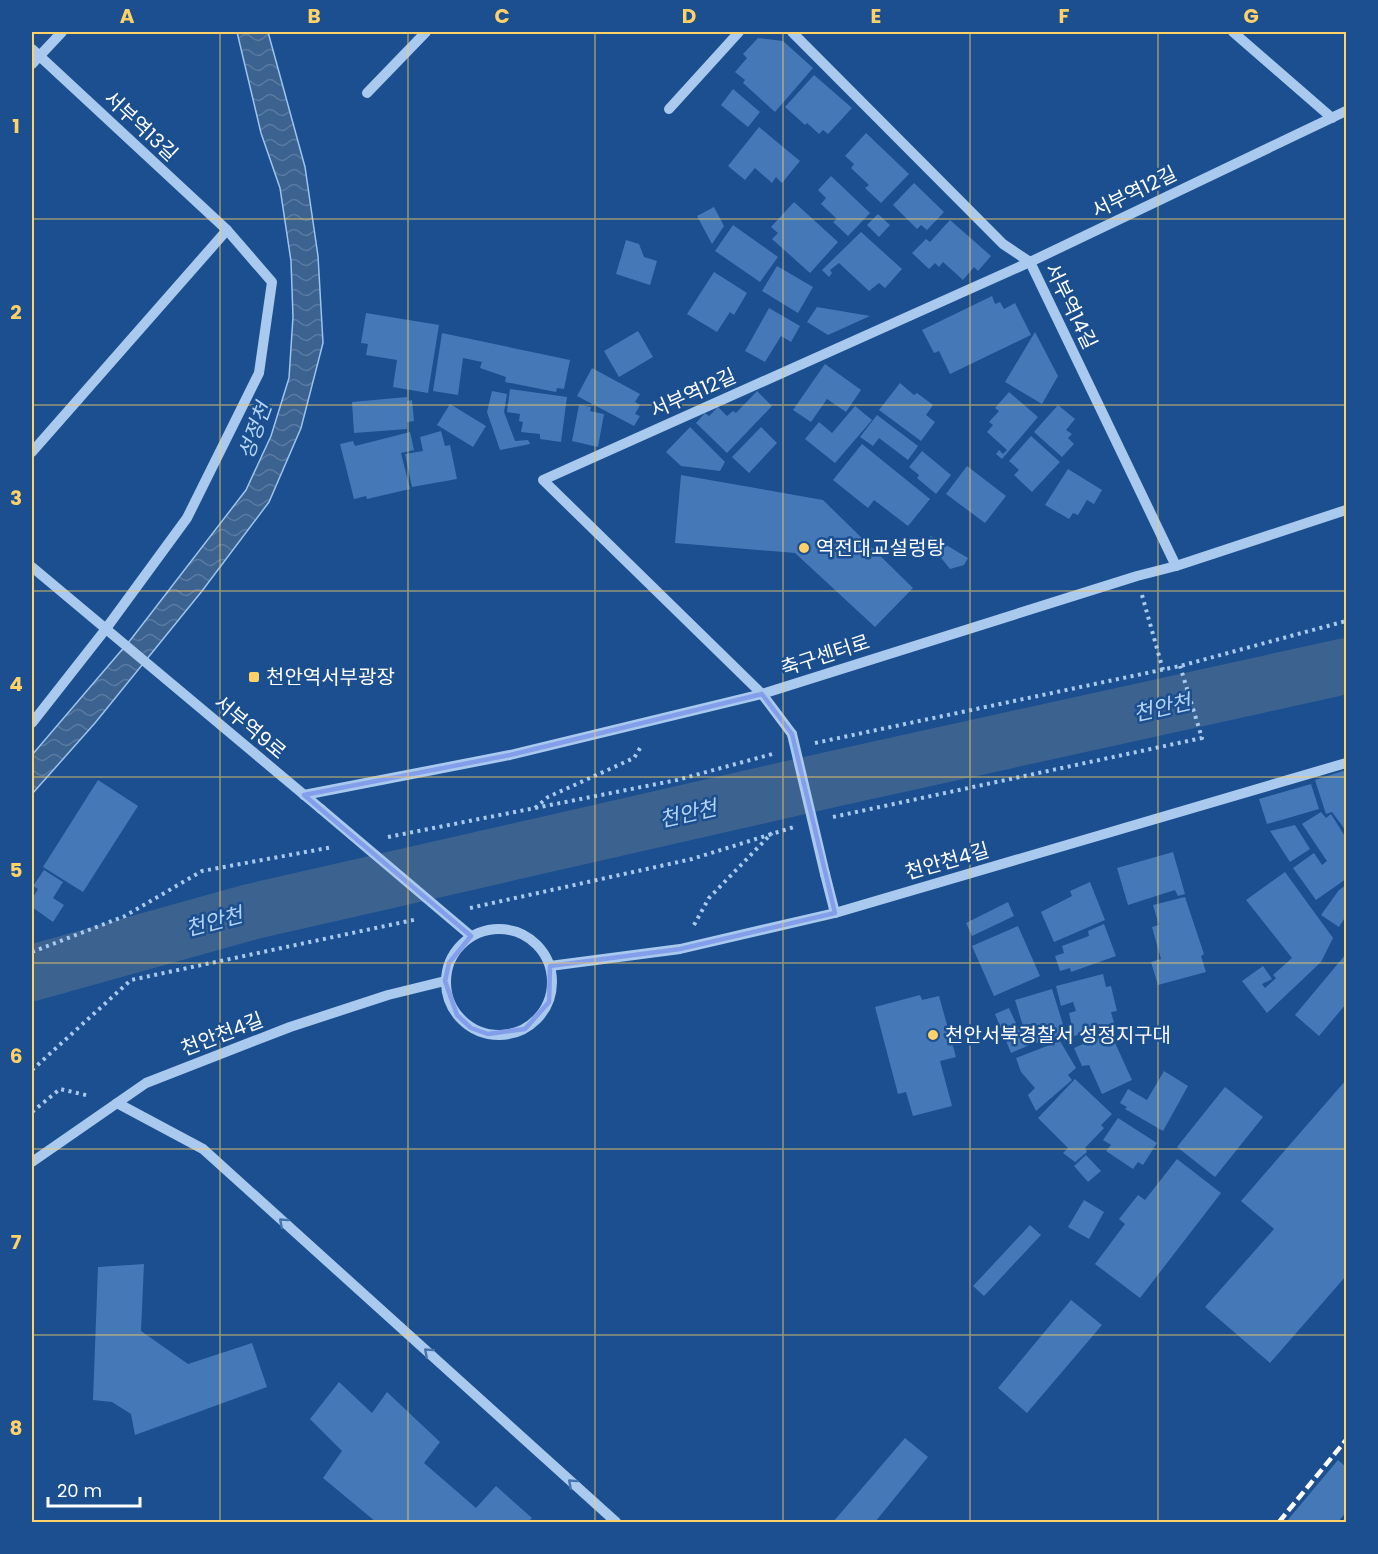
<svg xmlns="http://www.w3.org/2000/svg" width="1378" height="1554" viewBox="0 0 1378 1554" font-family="Poppins,'Noto Sans KR',sans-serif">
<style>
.water{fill:url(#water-waves);stroke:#9cc4f0;stroke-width:1.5}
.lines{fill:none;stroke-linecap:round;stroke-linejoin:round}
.river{stroke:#3c6290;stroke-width:56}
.building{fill:#4478b7}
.path{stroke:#a9c9ee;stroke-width:4;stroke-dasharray:3 4.5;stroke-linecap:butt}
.minor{stroke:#a9c9ee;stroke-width:10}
.rail{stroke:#fff;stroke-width:4.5;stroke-dasharray:10 4.5;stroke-linecap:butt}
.minor-bridge{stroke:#a9c9ee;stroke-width:10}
.oneway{stroke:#4674ac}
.marked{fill:none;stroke:#839eea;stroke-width:4.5;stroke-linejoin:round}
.grid{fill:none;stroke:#ffd166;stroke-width:1.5;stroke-opacity:0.55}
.poi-dot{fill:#ffd166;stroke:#1b4f8f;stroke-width:2}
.labels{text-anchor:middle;stroke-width:5;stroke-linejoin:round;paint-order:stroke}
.street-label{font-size:20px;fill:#fff;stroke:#1b4f8f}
.poi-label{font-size:20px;fill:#fff;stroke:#1b4f8f;text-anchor:start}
.water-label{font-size:21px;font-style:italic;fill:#b5d3f5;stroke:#1b4f8f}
.neatline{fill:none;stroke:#ffd166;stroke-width:2}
.grid-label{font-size:20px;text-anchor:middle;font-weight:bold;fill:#ffd166}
</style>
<defs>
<pattern id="water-waves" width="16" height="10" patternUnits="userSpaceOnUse" patternTransform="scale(1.5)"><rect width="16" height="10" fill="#3c6290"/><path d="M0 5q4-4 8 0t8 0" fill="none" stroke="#597aa1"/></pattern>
</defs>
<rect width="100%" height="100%" fill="#1b4f8f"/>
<!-- water -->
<polygon class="water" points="237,32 268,32 305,167 318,256 323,343 301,428 269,502 202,591 95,723 32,794 32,755 132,638 246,490 271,436 289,378 293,317 291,261 280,188 261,133"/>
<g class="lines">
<!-- river -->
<polyline class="river" points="32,973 250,912 833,779 1346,666"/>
</g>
<!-- building -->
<g class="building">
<polygon points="758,38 783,41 813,68 775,112 743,83 745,80 735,72 747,58 743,54"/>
<polygon points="814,75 852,108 828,134 823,130 819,134 807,123 805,125 785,107"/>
<polygon points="733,89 760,112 748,127 721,105"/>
<polygon points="759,127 800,161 782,183 776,177 772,183 755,168 745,180 728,166"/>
<polygon points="866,133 909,174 881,203 865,188 869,185 851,168 854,164 845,156"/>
<polygon points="831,176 870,213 848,236 833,222 837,219 821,204 826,198 818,190"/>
<polygon points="914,183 944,212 927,230 921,225 917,229 893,205"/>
<polygon points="794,202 838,242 810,273 772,239 778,233 771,227"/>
<polygon points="714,207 724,226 712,244 697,216"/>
<polygon points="878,214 890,225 879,237 867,225"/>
<polygon points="950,220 991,256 978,271 974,267 963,280 943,262 939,267 935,263 929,269 912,253 926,239 930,242"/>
<polygon points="733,225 778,257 760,282 715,251"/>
<polygon points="861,232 902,269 885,288 879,283 869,291 839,263 830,270 832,273 829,277 822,270"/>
<polygon points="626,240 639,244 644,257 657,261 650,285 616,274"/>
<polygon points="777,266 813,287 798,313 762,291"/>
<polygon points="714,272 747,293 734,315 730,312 717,332 687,314"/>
<polygon points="992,296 995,304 1000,302 1004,309 1015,303 1031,335 950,374 939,351 934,353 922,330"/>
<polygon points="817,307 870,316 828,335 807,322"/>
<polygon points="769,308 800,326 791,342 781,336 765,362 745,351"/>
<polygon points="366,313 439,325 428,393 393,387 397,360 366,355 368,344 361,343"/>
<polygon points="638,331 653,357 619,377 604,351"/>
<polygon points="1035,332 1058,376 1042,404 1005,382"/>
<polygon points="442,333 570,360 564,389 557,388 556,392 505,382 506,377 480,368 482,362 463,358 458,395 433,391"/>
<polygon points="825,364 861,390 846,412 827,399 811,422 793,410"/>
<polygon points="592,368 640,394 635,402 640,405 635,414 640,416 634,426 577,396"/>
<polygon points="900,383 914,395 917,393 933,405 926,415 935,422 921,441 879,410"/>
<polygon points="510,389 567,397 561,442 540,439 540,434 521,432 523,422 519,421 520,414 507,412"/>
<polygon points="492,391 507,394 504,412 515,441 528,440 530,444 500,450 487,412"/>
<polygon points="757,391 772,406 727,453 696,423 705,413 709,416 718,407 727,416 733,411 736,413"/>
<polygon points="1009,392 1038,417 1002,459 996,454 999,450 1003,454 1007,450 987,432 993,425 989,422 999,411 995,408"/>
<polygon points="407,397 407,401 412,400 414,421 407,422 407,429 354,433 352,402"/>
<polygon points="450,404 486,426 473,447 437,425"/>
<polygon points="579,405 591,407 590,411 604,414 598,447 572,441"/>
<polygon points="1058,405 1075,419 1066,430 1072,434 1068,438 1074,444 1062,457 1034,432"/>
<polygon points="855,406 872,420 835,463 805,439 819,422 832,433"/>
<polygon points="877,415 918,446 908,460 879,438 873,446 860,437"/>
<polygon points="690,427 725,462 720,471 681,466 666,452"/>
<polygon points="761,427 777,443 749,473 732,457"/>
<polygon points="441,431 445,446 450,445 457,479 412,487 405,454 423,451 420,437"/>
<polygon points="410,432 414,450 401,453 410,489 367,499 366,496 354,499 340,444 353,441 355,446"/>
<polygon points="1031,436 1060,462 1032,492 1014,475 1019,470 1009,461"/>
<polygon points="862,444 930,499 908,526 874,500 868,508 833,480"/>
<polygon points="922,451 951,475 936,494 917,478 919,475 909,467"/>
<polygon points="967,466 1006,496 985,523 946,494"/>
<polygon points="1068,469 1102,490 1094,504 1087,500 1078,515 1073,513 1069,519 1045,505"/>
<polygon points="681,475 823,500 913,588 875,627 795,553 675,543"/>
<polygon points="931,536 968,558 964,565 950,569 927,540"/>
<polygon points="1346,770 1346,831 1332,812 1326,814 1315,780"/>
<polygon points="98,780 138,806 83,892 43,867"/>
<polygon points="1311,784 1319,809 1267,824 1259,799"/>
<polygon points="1321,812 1326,818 1331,814 1346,838 1346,879 1316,900 1293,868 1314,853 1322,865 1327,861 1302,824"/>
<polygon points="1295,825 1310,849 1290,862 1270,831"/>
<polygon points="1173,852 1185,894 1178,896 1175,890 1128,905 1117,868"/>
<polygon points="44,870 63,882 53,898 64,905 53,922 32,907 32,899 38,889 33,886"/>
<polygon points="1285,872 1333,938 1321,962 1267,1013 1242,981 1263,966 1272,979 1262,984 1265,988 1276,978 1273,975 1292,958 1246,900"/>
<polygon points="1090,882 1105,920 1054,942 1041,912 1072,896 1070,891"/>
<polygon points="1346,885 1346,916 1339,927 1321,915 1339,890"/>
<polygon points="1185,897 1204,954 1201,956 1206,972 1158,985 1151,962 1161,959 1152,927 1159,925 1153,905"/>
<polygon points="1008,902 1014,916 972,936 966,923"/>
<polygon points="1104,924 1116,956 1071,972 1070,968 1060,971 1055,956 1064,953 1062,946 1089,936 1088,931"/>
<polygon points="1018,926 1040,976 994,996 972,946"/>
<polygon points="1346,954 1346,1004 1319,1036 1295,1015"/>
<polygon points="1103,974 1106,987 1111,986 1117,1011 1111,1012 1115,1026 1074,1036 1069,1013 1076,1011 1073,1002 1061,1006 1056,986"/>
<polygon points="1052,989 1066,1034 1036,1043 1029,1024 1023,1026 1015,1000"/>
<polygon points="920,995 922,1000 939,996 956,1057 940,1061 952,1106 913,1116 906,1092 898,1094 875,1007"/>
<polygon points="1009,1008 1020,1032 1026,1030 1032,1044 1011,1053 995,1014"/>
<polygon points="1110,1032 1132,1080 1102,1094 1089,1065 1082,1066 1074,1048"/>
<polygon points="1060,1041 1076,1068 1068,1075 1072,1080 1036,1111 1028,1095 1035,1088 1021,1072 1016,1058"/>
<polygon points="1164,1071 1188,1086 1163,1131 1125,1109 1127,1107 1120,1103 1128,1089 1147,1100"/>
<polygon points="1075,1079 1112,1114 1101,1125 1104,1128 1085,1148 1087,1152 1075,1162 1063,1153 1068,1148 1038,1118"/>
<polygon points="1346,1080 1346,1276 1270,1363 1205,1307 1274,1229 1241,1201"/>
<polygon points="1225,1087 1263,1117 1215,1177 1177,1147"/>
<polygon points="1118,1118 1157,1143 1143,1165 1138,1162 1133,1169 1106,1151 1111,1145 1103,1140"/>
<polygon points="1086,1155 1101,1171 1088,1182 1074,1166"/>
<polygon points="1177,1159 1221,1193 1140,1298 1095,1264 1125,1224 1119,1219 1138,1195 1145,1200"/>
<polygon points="1084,1200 1104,1212 1089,1239 1068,1227"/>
<polygon points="1030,1225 1041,1235 984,1296 973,1286"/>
<polygon points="144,1264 141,1331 188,1364 252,1343 267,1387 135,1435 131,1414 112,1402 93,1400 98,1267"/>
<polygon points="1071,1300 1102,1325 1027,1413 998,1388"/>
<polygon points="339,1382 372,1413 387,1392 440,1442 424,1463 476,1508 496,1486 532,1518 528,1522 376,1522 323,1478 342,1451 310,1419"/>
<polygon points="905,1438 928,1457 875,1522 833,1522"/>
<polygon points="1338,1460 1346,1467 1346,1512 1338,1522 1286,1522"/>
</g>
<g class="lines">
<!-- path -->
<g class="path">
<polyline points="1142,595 1163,670"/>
<polyline points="815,743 1180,666 1346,621"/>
<polyline points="535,808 548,797 634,758 642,745"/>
<polyline points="833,817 1202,738 1180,666"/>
<polyline points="388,837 677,780 776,753"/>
<polyline points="470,908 692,859 794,827"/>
<polyline points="694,925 709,898 772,833"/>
<polyline points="32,952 125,916 202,871 333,847"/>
<polyline points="32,1070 131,980 418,919"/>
<polyline points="32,1112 60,1089 90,1096"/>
</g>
<!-- minor -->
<g class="minor">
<polyline points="792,32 1003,244 1030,262 1176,566"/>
<polyline points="1233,32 1332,118"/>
<polyline points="32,49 227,230 272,282 259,373 187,518 105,630 32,723"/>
<polyline points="32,64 62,32"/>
<polyline points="367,93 426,32"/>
<polyline points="669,109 739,32"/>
<polyline points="32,452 227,230"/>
<polyline points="32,567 321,809"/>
<polyline points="792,734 762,694 543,480 1030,262 1346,111"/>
<polyline points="304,795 510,755 762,694 1137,576 1176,566 1346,510"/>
<polyline points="825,874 835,913"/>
<circle cx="499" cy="982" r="53"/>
<polyline points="550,966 680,949 835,913 1346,763"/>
<polyline points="117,1103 203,1149 616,1522"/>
<polyline points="32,1162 146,1083 290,1027 388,995 445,981"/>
</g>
<!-- rail -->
<polyline class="rail" points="1279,1522 1346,1440"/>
<!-- minor-bridge -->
<g class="minor-bridge">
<polyline points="792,734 825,874"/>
<polyline points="321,809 471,936"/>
</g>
</g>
<!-- one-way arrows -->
<defs><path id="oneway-chevron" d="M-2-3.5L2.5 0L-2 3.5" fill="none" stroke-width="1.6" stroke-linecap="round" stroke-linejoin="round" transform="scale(1.5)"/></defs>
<g class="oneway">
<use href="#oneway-chevron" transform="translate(283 1222) rotate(-138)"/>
<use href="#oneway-chevron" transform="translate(428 1352) rotate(-138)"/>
<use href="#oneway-chevron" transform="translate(572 1483) rotate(-138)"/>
</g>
<!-- marked area -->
<path class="marked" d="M762 694 792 734 835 913 680 949 550 966 549 1002 525 1029 488 1034 471 1028 457 1015 445 981 449 963 471 936 304 795 510 755Z"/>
<!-- grid -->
<path class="grid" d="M220 32V1522M408 32V1522M595 32V1522M783 32V1522M970 32V1522M1158 32V1522M32 219H1346M32 405H1346M32 591H1346M32 777H1346M32 963H1346M32 1149H1346M32 1335H1346"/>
<!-- markers -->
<g class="poi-dot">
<circle cx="804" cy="548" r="6"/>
<rect x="248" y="671" width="12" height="12" rx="3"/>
<circle cx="933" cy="1035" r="6"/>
</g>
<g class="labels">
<!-- street labels -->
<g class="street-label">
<text transform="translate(141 126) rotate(43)" y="7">서부역13길</text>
<text transform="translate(1134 192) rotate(-26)" y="7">서부역12길</text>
<text transform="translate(1071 306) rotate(64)" y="7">서부역14길</text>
<text transform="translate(693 393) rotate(-24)" y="7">서부역12길</text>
<text transform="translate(825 655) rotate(-18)" y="7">축구센터로</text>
<text transform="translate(250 727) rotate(40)" y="7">서부역9로</text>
<text transform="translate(947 861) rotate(-16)" y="7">천안천4길</text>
<text transform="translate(222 1034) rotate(-21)" y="7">천안천4길</text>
</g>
<!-- poi labels -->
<g class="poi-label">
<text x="816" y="555">역전대교설렁탕</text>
<text x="266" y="684">천안역서부광장</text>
<text x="945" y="1042">천안서북경찰서 성정지구대</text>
</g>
<!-- water labels -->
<g class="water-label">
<text transform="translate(255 431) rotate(-70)" y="7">성정천</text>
<text transform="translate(1162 708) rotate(-13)" y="7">천안천</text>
<text transform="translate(688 814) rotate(-13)" y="7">천안천</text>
<text transform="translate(214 922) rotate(-15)" y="7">천안천</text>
</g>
</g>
<!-- border -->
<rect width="1378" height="1554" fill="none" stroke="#1b4f8f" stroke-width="66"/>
<!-- scale -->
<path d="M48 1497v9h92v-9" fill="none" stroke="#ffffff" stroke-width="3"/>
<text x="57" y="1497" font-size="18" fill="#ffffff" stroke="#1b4f8f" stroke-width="4.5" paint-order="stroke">20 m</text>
<rect x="33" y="33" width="1312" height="1488" class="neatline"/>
<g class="grid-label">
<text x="127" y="23">A</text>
<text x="314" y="23">B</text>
<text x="502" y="23">C</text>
<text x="689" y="23">D</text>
<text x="876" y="23">E</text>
<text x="1064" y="23">F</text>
<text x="1251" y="23">G</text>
<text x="16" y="133">1</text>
<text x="16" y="319">2</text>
<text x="16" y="505">3</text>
<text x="16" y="691">4</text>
<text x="16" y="877">5</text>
<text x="16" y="1063">6</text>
<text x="16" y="1249">7</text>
<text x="16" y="1435">8</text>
</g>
</svg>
